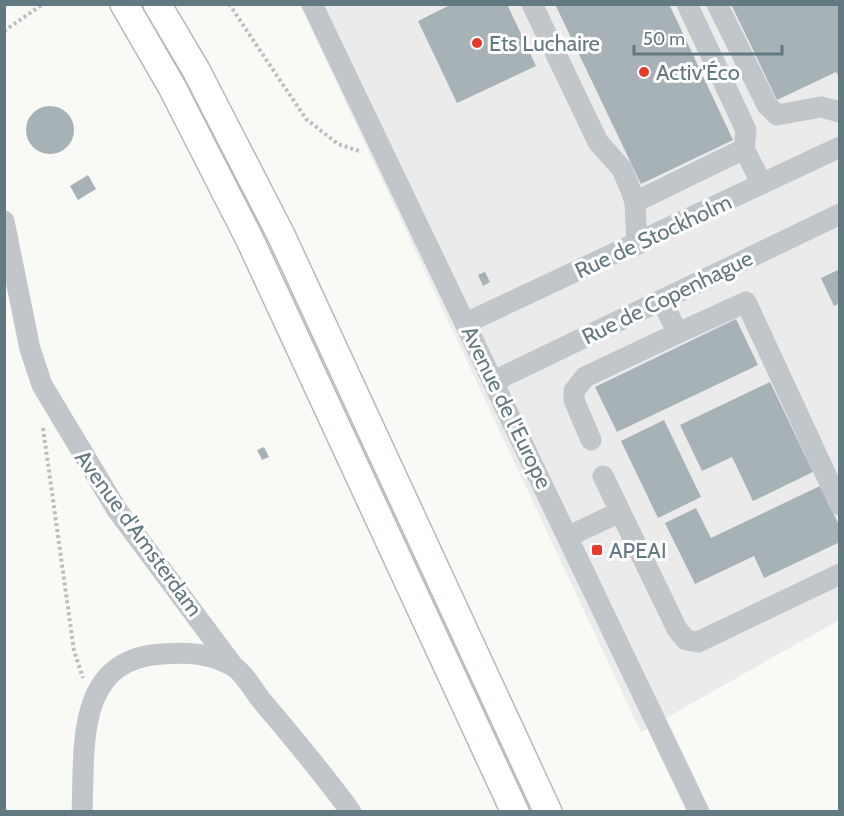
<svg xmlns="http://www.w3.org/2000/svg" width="844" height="816" viewBox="0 0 844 816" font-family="Cabin,sans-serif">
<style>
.built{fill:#eaebea}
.building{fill:#a6b2b6}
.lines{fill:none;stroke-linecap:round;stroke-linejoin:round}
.major-casing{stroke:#b3babd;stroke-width:30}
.path{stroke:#babfc1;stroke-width:4;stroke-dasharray:3 3;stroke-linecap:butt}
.minor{stroke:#c0c6c9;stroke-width:21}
.major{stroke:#fff;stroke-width:27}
.poi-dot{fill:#e73a29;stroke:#fff;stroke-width:2}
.labels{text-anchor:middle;stroke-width:6;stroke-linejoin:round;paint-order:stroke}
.poi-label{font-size:22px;fill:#637982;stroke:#fff;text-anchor:start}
.street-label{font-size:22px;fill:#637982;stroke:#fff}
</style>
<rect width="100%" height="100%" fill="#f9f9f6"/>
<!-- built -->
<polygon class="built" points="300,5 839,5 839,620 641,732"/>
<!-- building -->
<g class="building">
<polygon points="452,4 507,4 536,66 457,103 418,21"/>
<polygon points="555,4 669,4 733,140 641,184"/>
<polygon points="731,4 840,4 840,79 836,72 777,100"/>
<circle cx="50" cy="130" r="24"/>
<polygon points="88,175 96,189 78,200 70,186"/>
<polygon points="840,269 840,303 834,306 821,278"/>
<polygon points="485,272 490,282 483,286 478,275"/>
<polygon points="736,319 758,365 617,432 595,387"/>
<polygon points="770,382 813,472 753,501 732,457 702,471 680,425"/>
<polygon points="664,420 701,497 658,518 621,441"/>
<polygon points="264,447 269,457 262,460 257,450"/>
<polygon points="820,486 840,527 840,542 764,578 754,556 695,584 665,523 696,508 711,538"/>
</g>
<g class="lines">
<!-- major casing -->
<g class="major-casing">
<g id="major">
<polyline points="124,4 172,87 250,240 515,812"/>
<polyline points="157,4 196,70 281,235 548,812"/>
</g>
</g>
<!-- path -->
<g class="path">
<polyline points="229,4 306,119 338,144 362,152"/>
<polyline points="4,31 43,4"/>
<polyline points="43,428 74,651 83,678"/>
</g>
<!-- minor -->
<g class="minor">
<polyline points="312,4 699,812"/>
<polyline points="532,4 598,142 622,169 630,188 635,202 637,245"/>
<polyline points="687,4 746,130 744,149 762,184"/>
<polyline points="717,4 767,105 777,115 821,107 840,112"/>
<polyline points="635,202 744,149"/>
<polyline points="4,221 30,349 42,385 117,510 234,667"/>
<polyline points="661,300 678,333 746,302 840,505"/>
<polyline points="466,323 840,147"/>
<polyline points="494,381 840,214"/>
<polyline points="591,440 574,400 574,391 585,377 678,333"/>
<polyline points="603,476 677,629 686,640 698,642 840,574"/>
<polyline points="569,536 620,512"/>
<path d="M82 812C85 748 74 659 162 654 188 652 209 653 233 666 244 673 254 691 262 701 292 737 323 773 351 812"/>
</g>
<!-- major -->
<use href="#major" class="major"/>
</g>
<!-- markers -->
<g class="poi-dot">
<circle cx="477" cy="43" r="6"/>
<circle cx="644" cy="72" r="6"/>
<rect x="591" y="544" width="12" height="12" rx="3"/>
</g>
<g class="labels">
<!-- poi labels -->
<g class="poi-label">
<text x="489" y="51">Ets Luchaire</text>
<text x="656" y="80">Activ'Éco</text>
<text x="609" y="558">APEAI</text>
</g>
<!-- street labels -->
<g class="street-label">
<text transform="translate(653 236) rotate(-25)" y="8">Rue de Stockholm</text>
<text transform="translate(667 297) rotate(-26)" y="8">Rue de Copenhague</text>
<text transform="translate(507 407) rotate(64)" y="8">Avenue de l'Europe</text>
<text transform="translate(139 533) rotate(54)" y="8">Avenue d'Amsterdam</text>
</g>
</g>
<!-- border -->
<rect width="844" height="816" fill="none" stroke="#637982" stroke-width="12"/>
<!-- scale -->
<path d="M634 45v9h148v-9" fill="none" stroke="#637982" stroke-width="3"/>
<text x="643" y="45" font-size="18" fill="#637982" stroke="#ffffff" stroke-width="4.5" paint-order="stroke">50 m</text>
</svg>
